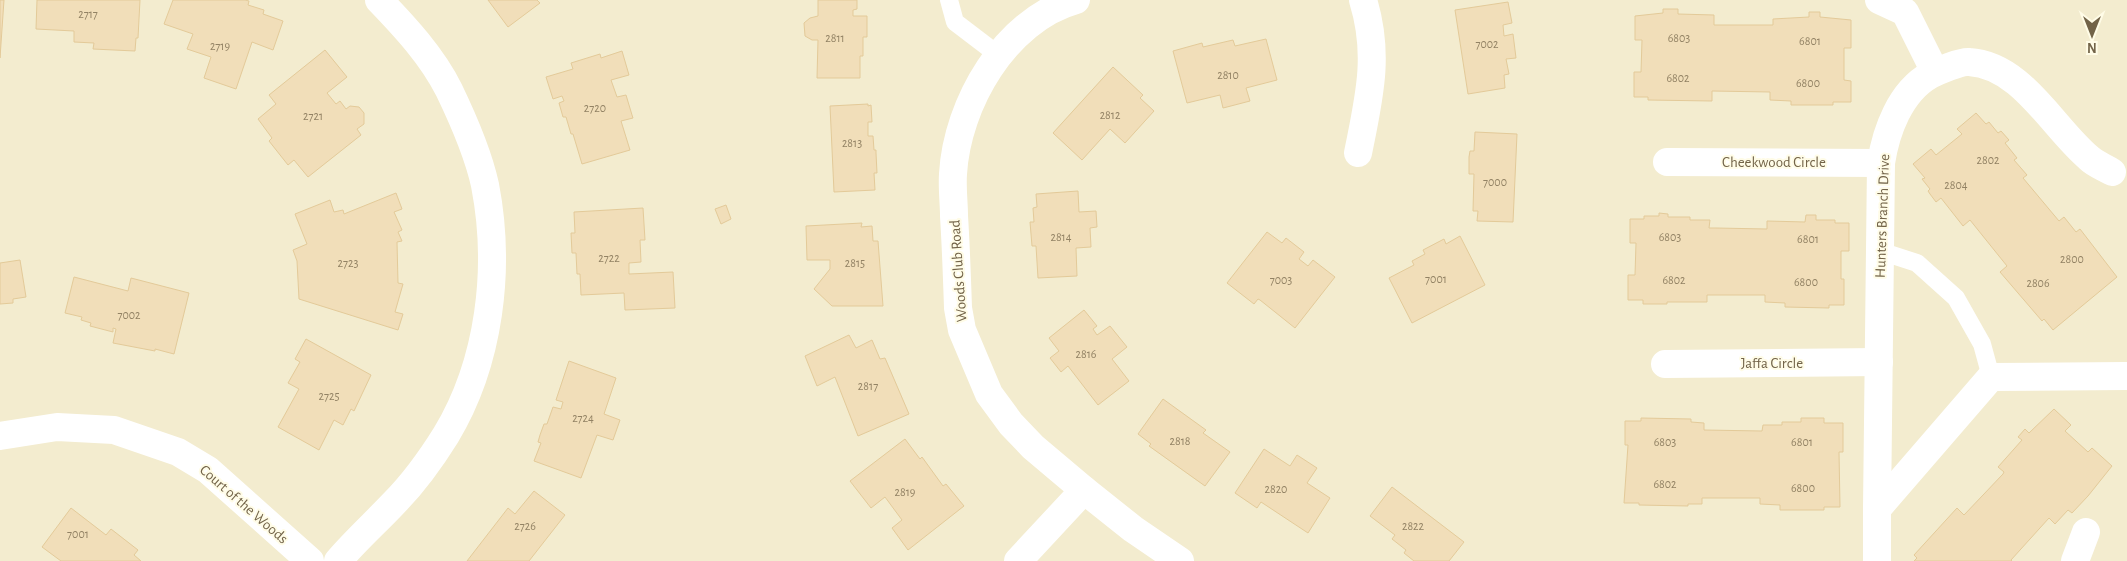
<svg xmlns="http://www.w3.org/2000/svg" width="2127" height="561" viewBox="0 0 2127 561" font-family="'Alegreya Sans',sans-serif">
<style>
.residential{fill:#f3eccf}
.building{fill:#f1deb9;stroke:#e3ca99}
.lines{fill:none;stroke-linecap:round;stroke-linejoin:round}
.service{stroke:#fff;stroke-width:18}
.minor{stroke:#fff;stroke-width:28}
.labels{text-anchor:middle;stroke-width:4;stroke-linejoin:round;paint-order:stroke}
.number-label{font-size:12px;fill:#928264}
.street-label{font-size:15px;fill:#726348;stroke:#fffce7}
</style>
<rect width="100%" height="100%" fill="#fcf9e1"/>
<!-- residential -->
<rect class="residential" x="0" y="0" width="2127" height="561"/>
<!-- building -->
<g class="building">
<polygon points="0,0 4,0 0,58"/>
<polygon points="37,0 140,0 138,38 136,38 135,51 93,49 94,43 74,42 74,31 36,29"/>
<polygon points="173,0 245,0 249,1 248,5 264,10 263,14 283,21 273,50 252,42 236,89 204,78 211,57 187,49 193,34 164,24"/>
<polygon points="488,0 537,0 540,3 508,27"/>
<polygon points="818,0 857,0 857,9 853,10 853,16 867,16 867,37 863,37 863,56 860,56 860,78 817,78 818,40 812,40 805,36 804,23 810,18 818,16"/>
<polygon points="1508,2 1512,23 1503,25 1504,36 1513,34 1516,58 1506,59 1509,74 1504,75 1505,88 1468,94 1455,10"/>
<polygon points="1663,9 1678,9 1678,14 1714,15 1714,25 1773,25 1773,19 1809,17 1809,12 1820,12 1820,17 1851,20 1851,48 1844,48 1844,80 1851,81 1851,102 1833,102 1833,105 1791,105 1791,101 1770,100 1770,92 1712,91 1712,101 1648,100 1648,97 1634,97 1634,72 1641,72 1642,40 1635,40 1635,16 1663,13"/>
<polygon points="1266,39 1277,80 1246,88 1250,101 1227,107 1223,108 1220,95 1187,103 1173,51 1202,43 1203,47 1233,40 1235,46"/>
<polygon points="325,50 347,77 327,93 336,104 340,101 346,109 350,106 359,107 364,113 364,124 357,129 361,135 308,177 294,160 288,165 269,141 272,138 258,119 276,104 269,95"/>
<polygon points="622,51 629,75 611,80 617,97 626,95 632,115 633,118 621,121 630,150 582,164 573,134 571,134 566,117 563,117 559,103 564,101 562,96 553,99 546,77 573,69 571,63 600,54 601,58"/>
<polygon points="1113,67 1143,95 1140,98 1154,111 1125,143 1110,129 1082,160 1053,133"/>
<polygon points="868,104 868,106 871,105 872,122 868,122 868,136 873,136 874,150 876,150 876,153 877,173 874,173 875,190 834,192 830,106"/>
<polygon points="1976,113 1986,124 1989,122 1998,133 2001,131 2009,140 2005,143 2017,158 2014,160 2027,175 2023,178 2059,221 2064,217 2076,232 2080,229 2117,277 2053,330 2044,319 2042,321 2000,272 2007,266 1970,220 1963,226 1941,198 1936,202 1930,194 1928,191 1930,189 1922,179 1925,178 1913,164 1931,149 1936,155 1962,134 1957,129"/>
<polygon points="1475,132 1517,134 1513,222 1477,221 1478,211 1473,211 1474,174 1469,174 1469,157 1470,151 1474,151"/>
<polygon points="1078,191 1079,212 1096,211 1097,227 1090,228 1091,247 1076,248 1077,276 1038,278 1036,246 1032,246 1030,222 1034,222 1033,208 1037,207 1036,194"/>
<polygon points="396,193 402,209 394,212 402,230 398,232 402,241 397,242 398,283 403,284 395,312 403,314 398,330 299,299 297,261 293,250 307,244 295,214 330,200 334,212 343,210 344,214"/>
<polygon points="726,205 731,219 721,224 715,209"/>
<polygon points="643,208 645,240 640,240 641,262 629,263 629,274 673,272 675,308 625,310 624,293 581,295 580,274 577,274 576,253 572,253 571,233 575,233 574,212"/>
<polygon points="1659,213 1668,214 1668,217 1690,217 1690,220 1710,220 1709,228 1716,228 1767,229 1767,221 1805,222 1806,215 1816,215 1816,220 1835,220 1835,223 1849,223 1849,251 1841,251 1841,279 1844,279 1844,305 1829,305 1829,308 1785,307 1785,303 1765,302 1765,295 1707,295 1707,302 1667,302 1667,304 1643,304 1643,300 1628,300 1628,275 1635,275 1636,243 1630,243 1630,219 1644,219 1644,216 1659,216"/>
<polygon points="862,223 861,227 872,226 873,241 878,241 883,306 832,306 814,289 830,269 830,260 807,260 806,226"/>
<polygon points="1267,232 1282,243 1286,238 1304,252 1299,259 1308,266 1313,260 1335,277 1295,328 1260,300 1258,299 1254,304 1227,283"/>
<polygon points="1460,236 1485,285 1412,323 1389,278 1414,265 1412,261 1425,254 1423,250 1444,239 1446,244"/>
<polygon points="20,260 26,297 13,299 13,303 0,304 0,263"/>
<polygon points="74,277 128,291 131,278 189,293 174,354 155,349 155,351 113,343 116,329 113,328 113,332 90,326 91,323 81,320 82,317 65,313"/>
<polygon points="1084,310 1097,326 1093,329 1097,335 1110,326 1127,347 1112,359 1129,381 1098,405 1068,366 1061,372 1050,358 1059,351 1049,338"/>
<polygon points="849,335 856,348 872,340 880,359 885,358 909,414 858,436 835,377 817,386 805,356"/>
<polygon points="306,339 371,375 354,411 351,409 343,425 334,420 319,450 278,427 299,389 288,383 300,362 295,359"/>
<polygon points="569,361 616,378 604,414 620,420 613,440 597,435 581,478 534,461 541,443 538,442 540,435 544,424 547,424 553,407 561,409 563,402 556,400"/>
<polygon points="1163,399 1206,430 1203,433 1230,452 1205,486 1149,446 1151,444 1138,434"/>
<polygon points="2054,409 2071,425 2065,431 2088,452 2092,448 2112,466 2088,496 2072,513 2068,510 2055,524 2049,518 2011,560 2012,561 1914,561 1917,558 1914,555 1957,508 1964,515 2003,474 2004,472 1998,467 2022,440 2018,437 2025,429 2029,433"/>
<polygon points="1641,418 1691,419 1691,422 1704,423 1704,430 1762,431 1763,425 1782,425 1782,422 1801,422 1801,418 1824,418 1824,423 1843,423 1843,452 1839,452 1840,507 1824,507 1824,510 1780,510 1780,505 1760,504 1760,498 1702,498 1702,504 1688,504 1688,506 1639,505 1639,503 1624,503 1628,445 1625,445 1625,421 1641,421"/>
<polygon points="905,439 920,459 922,457 943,486 946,484 964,506 908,550 892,528 902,520 885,497 871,508 850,481"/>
<polygon points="1264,449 1290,466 1297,455 1317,468 1307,483 1330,498 1308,533 1261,502 1257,508 1235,493"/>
<polygon points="1392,487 1464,542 1449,561 1414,561 1404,553 1406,550 1392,539 1395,535 1370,516"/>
<polygon points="534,491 565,515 529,561 467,561 508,508 515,514"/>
<polygon points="71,508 106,535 111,529 138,550 134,555 141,561 61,561 42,547"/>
</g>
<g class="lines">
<!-- service -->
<g class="service">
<polyline points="949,0 955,22 997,54"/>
<polyline points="1880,251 1917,263 1956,298 1982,344 1991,377"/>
</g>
<!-- minor -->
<g class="minor">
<path d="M1076 0C1005 20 957 104 953 174 952 188 954 203 954 216 956 247 957 278 958 308L962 330 989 394 1011 424 1033 447 1084 490 1133 529 1180 561"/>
<polyline points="1879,0 1905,12 1935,72"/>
<path d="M1358 153C1369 98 1380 55 1363 0"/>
<polyline points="1667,162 1881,163"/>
<polyline points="1665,364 1879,362"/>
<polyline points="0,436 57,427 114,430 178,452 208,470 310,561"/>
<path d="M1877 509 1881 163C1886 131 1900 92 1930 75 1938 71 1961 61 1969 62 2022 65 2052 127 2089 158 2095 164 2104 167 2112 172"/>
<path d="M338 561C355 541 375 523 393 504 413 484 431 459 446 435 490 362 501 268 485 185 478 153 463 119 449 90 432 56 405 27 379 0"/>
<polyline points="1018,561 1084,490"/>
<polyline points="1877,561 1877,509 1991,377 2127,376"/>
<polyline points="2075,561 2086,532"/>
</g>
</g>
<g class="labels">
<!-- number labels -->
<g class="number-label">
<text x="88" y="18">2717</text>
<text x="835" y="42">2811</text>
<text x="1679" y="42">6803</text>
<text x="1810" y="45">6801</text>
<text x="1487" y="48">7002</text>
<text x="220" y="50">2719</text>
<text x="1228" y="79">2810</text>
<text x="1678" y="82">6802</text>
<text x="1808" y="87">6800</text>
<text x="595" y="112">2720</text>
<text x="1110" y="119">2812</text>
<text x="313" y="120">2721</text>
<text x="852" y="147">2813</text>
<text x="1988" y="164">2802</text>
<text x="1495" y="186">7000</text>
<text x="1956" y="189">2804</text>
<text x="1061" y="241">2814</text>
<text x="1670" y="241">6803</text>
<text x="1808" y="243">6801</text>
<text x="609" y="262">2722</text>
<text x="2072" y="263">2800</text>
<text x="348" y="267">2723</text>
<text x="855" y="267">2815</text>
<text x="1436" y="283">7001</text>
<text x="1281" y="284">7003</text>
<text x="1674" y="284">6802</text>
<text x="1806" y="286">6800</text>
<text x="2038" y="287">2806</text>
<text x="129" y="319">7002</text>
<text x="1086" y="358">2816</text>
<text x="868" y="390">2817</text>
<text x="329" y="400">2725</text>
<text x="583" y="422">2724</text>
<text x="1180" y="445">2818</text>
<text x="1665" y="446">6803</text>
<text x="1802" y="446">6801</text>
<text x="1665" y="488">6802</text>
<text x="1803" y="492">6800</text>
<text x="1276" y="493">2820</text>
<text x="905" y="496">2819</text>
<text x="525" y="530">2726</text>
<text x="1413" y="530">2822</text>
<text x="78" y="538">7001</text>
</g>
<!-- street labels -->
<g class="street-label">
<text x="1774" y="167">Cheekwood Circle</text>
<text transform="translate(1882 216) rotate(-88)" y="5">Hunters Branch Drive</text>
<text transform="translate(958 271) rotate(-94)" y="5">Woods Club Road</text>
<text x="1772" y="368">Jaffa Circle</text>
<text transform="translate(244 504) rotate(41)" y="5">Court of the Woods</text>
</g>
</g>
<!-- north arrow -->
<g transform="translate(2092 35) rotate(180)" stroke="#fffce7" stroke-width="4" paint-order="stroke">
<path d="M0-4L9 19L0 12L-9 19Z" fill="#726348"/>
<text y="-8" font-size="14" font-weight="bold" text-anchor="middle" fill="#726348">N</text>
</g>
</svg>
